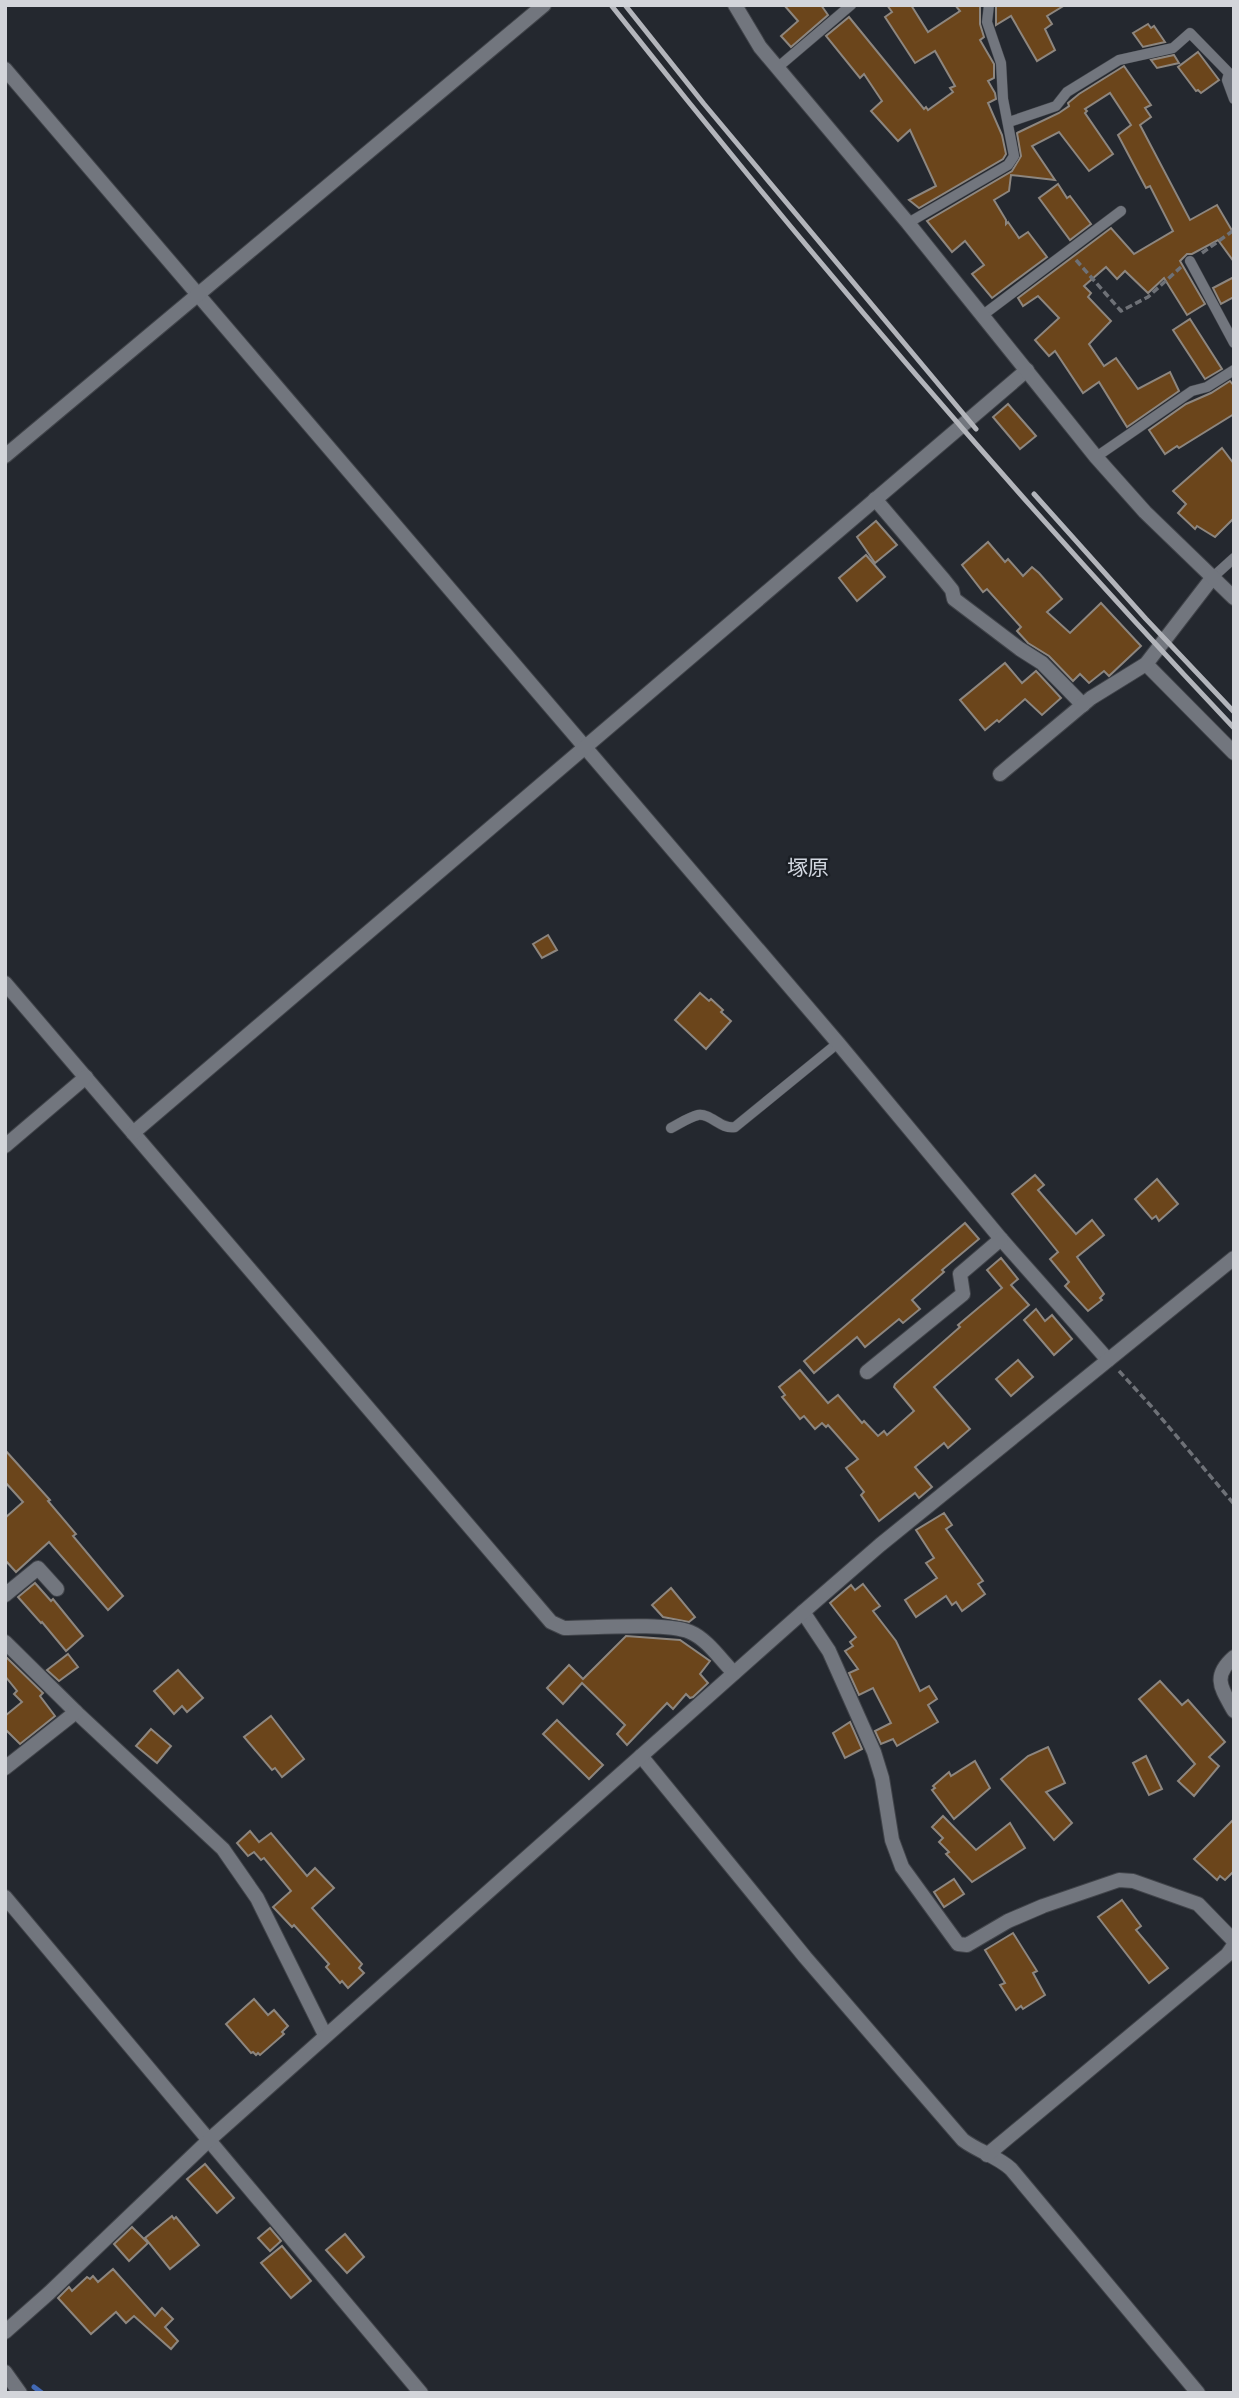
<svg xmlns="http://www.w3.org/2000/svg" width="1239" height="2398" viewBox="0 0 1239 2398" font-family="'IBM Plex Sans','Noto Sans JP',sans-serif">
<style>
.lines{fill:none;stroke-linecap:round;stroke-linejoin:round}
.stream{stroke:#4269b5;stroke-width:5}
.building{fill:#6b451b;stroke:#8d867f;stroke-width:2}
.service-casing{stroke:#41444a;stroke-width:11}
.minor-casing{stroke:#41444a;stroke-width:16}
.tertiary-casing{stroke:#41444a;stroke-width:16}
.path{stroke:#6e7177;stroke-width:3.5;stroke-dasharray:7 3.5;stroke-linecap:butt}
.service{stroke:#72767e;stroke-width:10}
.minor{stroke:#72767e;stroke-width:14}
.tertiary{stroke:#72767e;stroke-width:14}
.rail{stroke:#b3b5bb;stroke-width:5}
.labels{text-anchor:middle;stroke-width:5;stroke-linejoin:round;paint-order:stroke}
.quarter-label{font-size:21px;fill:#d2d7e0;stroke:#1b1f25}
</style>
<rect width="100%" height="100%" fill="#24282f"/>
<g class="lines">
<!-- stream -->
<polyline class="stream" points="34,2387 42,2393"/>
</g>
<!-- building -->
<g class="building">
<polygon points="784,5 821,5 828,15 791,47 781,36 798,21"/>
<polygon points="887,5 911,5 928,32 960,11 955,5 980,5 980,24 984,37 980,40 994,64 994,78 988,81 995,93 996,99 988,103 1002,135 1006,154 1003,159 919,208 909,200 936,186 910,130 898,141 871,111 882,101 864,74 860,78 826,36 849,17 924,109 926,107 928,110 953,92 950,88 955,86 935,51 915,63 885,17 892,12"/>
<polygon points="996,5 1065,5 1047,16 1052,24 1045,29 1055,50 1037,61 1011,16 996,25"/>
<polygon points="1148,24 1151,28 1154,26 1165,42 1143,47 1133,33"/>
<polygon points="1198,52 1219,80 1201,93 1198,90 1196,91 1178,67"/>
<polygon points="1174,55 1179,63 1157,68 1151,60"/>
<polygon points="1124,66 1151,105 1145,108 1151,117 1140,125 1190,220 1217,205 1234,234 1234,262 1218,240 1192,254 1187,254 1180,261 1205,304 1187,315 1164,278 1148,293 1125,271 1117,279 1106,267 1084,286 1091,293 1088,297 1111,321 1089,344 1104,366 1116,358 1138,389 1170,372 1179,391 1127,427 1099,382 1083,393 1055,351 1049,356 1035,340 1059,318 1038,296 1023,306 1018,298 1111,228 1134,254 1173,231 1150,186 1146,188 1118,135 1131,125 1110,93 1085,109 1087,111 1085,113 1113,154 1089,171 1059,132 1032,146 1055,180 1011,175 1009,191 994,200 1006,220 1006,224 1008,222 1019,238 1028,232 1047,257 992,298 972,274 984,265 965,241 952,252 927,221 1012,171 1021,156 1017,133 1059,113 1069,106 1068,103 1079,94"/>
<polygon points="1058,184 1067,198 1070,196 1091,224 1070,240 1039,198"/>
<polygon points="1234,277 1234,297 1221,304 1213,288"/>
<polygon points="1190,319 1222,369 1205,379 1173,330"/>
<polygon points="1230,381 1234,386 1234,414 1179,448 1177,446 1165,454 1149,430 1186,404 1211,393"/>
<polygon points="1008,404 1036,436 1020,449 993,417"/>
<polygon points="1222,448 1234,464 1234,518 1215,537 1197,526 1195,529 1178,513 1186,504 1173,491"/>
<polygon points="876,521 897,545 875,563 857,537"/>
<polygon points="988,542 1005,562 1008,559 1023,576 1032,567 1039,573 1062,599 1047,612 1070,633 1101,603 1141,646 1109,676 1104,671 1089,683 1080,674 1073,681 1049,656 1028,643 1017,631 1021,627 987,589 983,592 962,565"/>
<polygon points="866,555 885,577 857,601 839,578"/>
<polygon points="1005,663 1022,683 1036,671 1061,698 1042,715 1025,699 999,722 997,720 985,730 960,700"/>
<polygon points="548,935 557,950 542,958 533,944"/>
<polygon points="700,993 709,1001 711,999 723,1010 721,1012 731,1021 706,1049 675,1020"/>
<polygon points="1035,1175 1044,1185 1038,1190 1076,1234 1092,1220 1104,1235 1077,1257 1104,1294 1100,1298 1102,1300 1088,1311 1065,1286 1069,1282 1050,1259 1058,1252 1012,1194"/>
<polygon points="1157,1179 1178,1204 1159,1221 1156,1216 1152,1219 1135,1199"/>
<polygon points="965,1223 979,1239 942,1270 944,1272 912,1300 920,1309 903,1323 899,1319 865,1347 857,1337 814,1373 804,1361"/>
<polygon points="1001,1258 1018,1279 1011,1285 1029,1305 934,1387 970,1429 948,1448 944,1443 915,1467 932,1487 919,1498 915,1493 879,1521 861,1495 864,1492 846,1468 858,1459 828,1425 826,1427 822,1423 815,1429 804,1416 800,1419 782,1397 785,1395 779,1387 800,1370 828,1403 838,1395 862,1423 864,1421 878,1436 884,1431 887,1435 914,1411 894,1387 895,1384 960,1327 958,1325 1002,1288 987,1270"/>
<polygon points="1036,1309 1045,1321 1052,1315 1072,1339 1054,1355 1024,1320"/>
<polygon points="1018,1360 1033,1377 1011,1396 996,1379"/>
<polygon points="5,1450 50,1500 48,1501 76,1534 73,1536 123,1596 108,1610 49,1542 16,1572 5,1560 5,1518 23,1502 5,1482"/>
<polygon points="944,1513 952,1525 946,1529 983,1581 978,1584 985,1594 962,1611 956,1602 952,1605 946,1596 916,1617 905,1600 937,1578 926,1563 934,1558 916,1530"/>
<polygon points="35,1583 51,1601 53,1599 83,1636 66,1651 42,1622 41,1623 18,1597"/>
<polygon points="863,1584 880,1606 873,1611 896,1641 920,1691 929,1686 937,1699 928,1705 938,1722 897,1746 893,1739 881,1744 875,1731 891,1723 873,1688 859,1695 849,1673 858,1669 845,1651 853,1646 850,1642 856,1637 830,1603 851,1585 855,1590"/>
<polygon points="671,1588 695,1617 689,1622 663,1617 652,1605"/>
<polygon points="626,1636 680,1640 710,1661 700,1674 708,1683 693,1697 690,1698 686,1694 673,1709 667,1703 627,1745 617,1734 625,1725 582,1683 563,1704 547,1688 569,1665 583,1679"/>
<polygon points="68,1654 78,1667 59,1681 47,1670"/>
<polygon points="5,1656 43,1693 40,1696 55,1716 20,1744 5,1729 5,1716 22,1702 14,1694 17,1691 5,1676"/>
<polygon points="178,1670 203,1698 187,1712 182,1706 174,1714 154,1691"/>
<polygon points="1160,1681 1182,1705 1188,1700 1225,1742 1209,1757 1219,1766 1194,1796 1178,1781 1195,1764 1139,1699"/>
<polygon points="271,1716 304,1759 282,1777 275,1768 272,1770 244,1737"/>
<polygon points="557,1720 603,1765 589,1779 543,1734"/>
<polygon points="850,1722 862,1749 845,1758 833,1733"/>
<polygon points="151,1729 171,1746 157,1763 136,1746"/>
<polygon points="1048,1747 1065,1783 1046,1792 1072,1823 1054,1840 1001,1779 1028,1756"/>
<polygon points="1146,1756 1162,1789 1149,1795 1133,1763"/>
<polygon points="975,1761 990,1788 954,1819 932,1790 935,1788 933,1786 949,1772 951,1776"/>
<polygon points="943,1816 976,1850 1010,1823 1025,1848 972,1882 946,1854 949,1852 939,1842 943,1838 932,1827"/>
<polygon points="1234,1819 1234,1871 1225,1880 1220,1876 1217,1880 1194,1859"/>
<polygon points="250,1831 259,1842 271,1833 307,1876 315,1868 334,1888 312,1908 362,1964 359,1968 364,1973 348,1988 342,1981 340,1983 326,1967 329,1964 294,1925 292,1927 273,1907 291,1891 264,1858 261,1860 254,1852 248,1856 237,1843"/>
<polygon points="954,1879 964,1894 944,1907 934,1892"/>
<polygon points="1122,1900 1141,1926 1136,1930 1168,1968 1149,1983 1098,1917"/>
<polygon points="1013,1933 1037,1971 1033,1973 1045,1995 1023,2009 1021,2006 1016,2010 1000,1985 1005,1983 985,1950"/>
<polygon points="254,1999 268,2015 274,2010 288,2026 282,2032 284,2034 260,2055 258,2053 256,2055 253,2052 251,2053 226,2024"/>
<polygon points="205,2164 234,2198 217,2213 187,2179"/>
<polygon points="172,2216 174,2219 176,2217 199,2245 170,2269 145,2238"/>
<polygon points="132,2227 148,2243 129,2261 114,2244"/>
<polygon points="270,2228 281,2241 270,2251 258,2238"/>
<polygon points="345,2234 364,2257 347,2273 326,2250"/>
<polygon points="282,2246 311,2281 291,2298 261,2263"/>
<polygon points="113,2269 155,2316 162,2308 173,2319 165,2327 178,2341 171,2349 134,2316 126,2323 116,2312 91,2334 58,2298 69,2287 72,2291 87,2277 90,2279 93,2276 98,2282"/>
</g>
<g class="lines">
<!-- service casing -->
<g class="service-casing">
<g id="service">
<polyline points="777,68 851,5"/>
<polyline points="1009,122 1056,106 1067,92 1119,60 1173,48 1190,33 1229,73 1227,80 1234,99"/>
<polyline points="908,223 1008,165 1014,156 1003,99 1001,63 987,22 989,5"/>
<polyline points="1190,261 1234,343"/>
<polyline points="983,315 1121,211"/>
<polyline points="1096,457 1192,391 1207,387 1234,370"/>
<polyline points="1213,577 1234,558"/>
<path d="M671 1128C679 1124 689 1117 698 1115 711 1113 721 1130 735 1127L838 1043"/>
</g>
</g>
<!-- minor casing -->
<g class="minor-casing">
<g id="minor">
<polyline points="5,69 838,1043 1001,1239 1108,1360"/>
<polyline points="5,456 544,5"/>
<polyline points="875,499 944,580 952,590 954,599 1020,649 1042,663 1083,705"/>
<polyline points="1146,664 1234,753"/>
<polyline points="1000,774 1091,698 1146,664 1213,577"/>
<path d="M5 983 551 1622 564 1628C593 1628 666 1622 690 1632 707 1639 721 1660 734 1673"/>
<polyline points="133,1133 1027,370"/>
<polyline points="5,1146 86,1077"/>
<polyline points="867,1372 963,1294 960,1274 1001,1239"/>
<polyline points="5,1595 38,1568 57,1589"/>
<polyline points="803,1612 829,1651 874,1752 882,1778 892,1840 902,1867 958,1944 967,1945 1008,1921 1043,1906 1119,1880 1133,1881 1198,1904 1234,1941"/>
<polyline points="5,1642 76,1712 223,1849 257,1898 325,2035"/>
<path d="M1234 1657C1211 1677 1222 1689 1234 1711"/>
<path d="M641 1756 805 1957 963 2140C979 2152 997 2156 1011 2169L1198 2393"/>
<polyline points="5,1768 76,1712"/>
<polyline points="5,1897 421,2393"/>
<polyline points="987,2155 1227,1955 1234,1945"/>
<polyline points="5,2332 49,2293 209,2140 803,1612 880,1545 1234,1258"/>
<polyline points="5,2372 20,2393"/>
</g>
</g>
<!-- tertiary casing -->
<g class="tertiary-casing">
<polyline id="tertiary" points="735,5 760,47 908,223 1096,457 1145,512 1234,598"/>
</g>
<!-- path -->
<g class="path">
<polyline points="1202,253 1234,230"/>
<polyline points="1076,260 1121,311 1148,297 1181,267"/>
<polyline points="1119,1371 1151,1406 1234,1504"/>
</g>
<!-- service -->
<use href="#service" class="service"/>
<!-- minor -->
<use href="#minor" class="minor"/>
<!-- tertiary -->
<use href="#tertiary" class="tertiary"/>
<!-- rail -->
<g class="rail">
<path d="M611 5C809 255 1016 497 1234 728"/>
<polyline points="625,5 704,104 976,429"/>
<polyline points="1034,494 1146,619 1234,712"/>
</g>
</g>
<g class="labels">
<!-- quarter labels -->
<g class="quarter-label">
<text x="808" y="875">塚原</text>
</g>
</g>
<!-- border -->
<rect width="1239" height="2398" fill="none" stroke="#d3d5da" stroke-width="14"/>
</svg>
